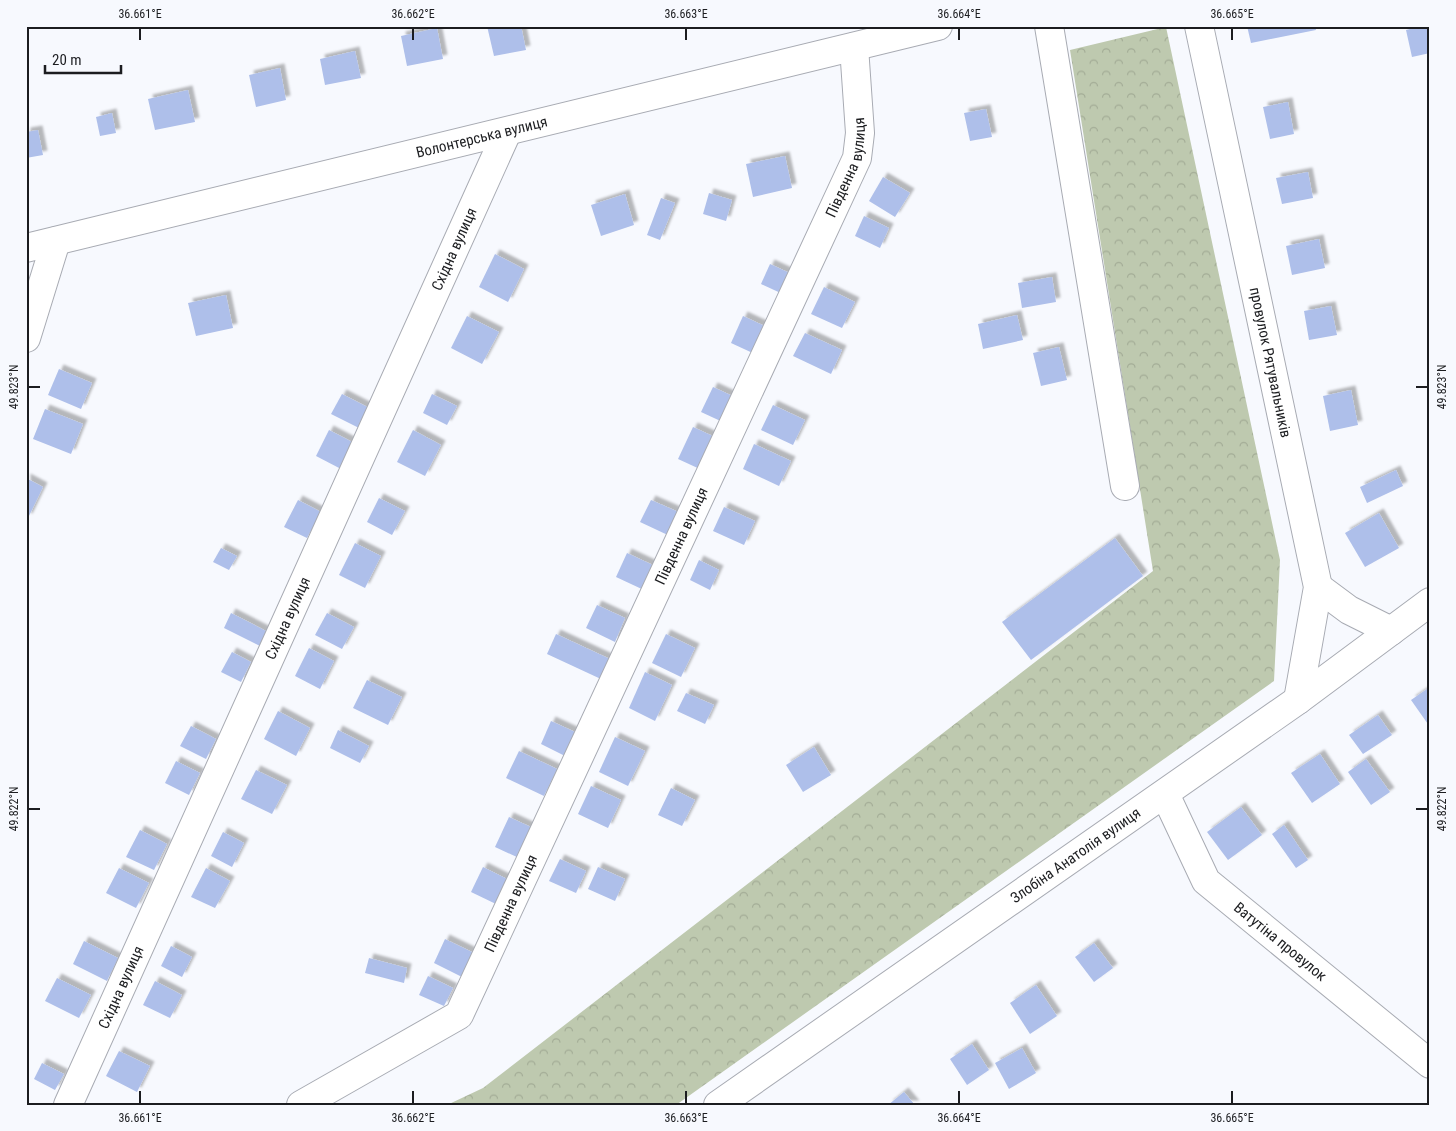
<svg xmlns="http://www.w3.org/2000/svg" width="1456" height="1131" viewBox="0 0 1456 1131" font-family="'Roboto Condensed',sans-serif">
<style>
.forest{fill:url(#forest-crowns)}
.building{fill:#aebfea;filter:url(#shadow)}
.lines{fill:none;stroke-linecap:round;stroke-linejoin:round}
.minor-casing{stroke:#a8abb3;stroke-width:30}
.minor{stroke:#fff;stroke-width:28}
.ticks{fill:none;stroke:#1c1d20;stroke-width:2}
.labels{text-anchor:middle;stroke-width:4;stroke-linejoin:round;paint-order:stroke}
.street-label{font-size:15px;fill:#1c1d20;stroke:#f7f9fe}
.neatline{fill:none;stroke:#1c1d20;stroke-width:2}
.ticks-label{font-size:12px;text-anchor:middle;fill:#1c1d20}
</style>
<defs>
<pattern id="forest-crowns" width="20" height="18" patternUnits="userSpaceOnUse" patternTransform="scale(1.25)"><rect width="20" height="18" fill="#bec9af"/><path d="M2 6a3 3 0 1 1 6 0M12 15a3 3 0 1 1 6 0" fill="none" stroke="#a3ac96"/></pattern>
<filter id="shadow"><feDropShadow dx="4.5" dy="-4.5" stdDeviation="1" flood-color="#0004"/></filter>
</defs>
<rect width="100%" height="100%" fill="#f7f9fe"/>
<!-- forest -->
<polygon class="forest" points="1166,27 1280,560 1274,681 676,1105 447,1105 483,1088 1153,571 1070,50"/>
<!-- building -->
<g class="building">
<polygon points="487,26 521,26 526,50 494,56"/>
<polygon points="1247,26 1315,26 1316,30 1251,43"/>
<polygon points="1422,26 1428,26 1430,53 1412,57 1406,30"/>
<polygon points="437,28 443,59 407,66 401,36"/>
<polygon points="355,51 361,78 325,85 320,59"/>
<polygon points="280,68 286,100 256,107 249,75"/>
<polygon points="188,90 195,122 155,130 148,99"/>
<polygon points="1288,102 1294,134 1270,139 1263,107"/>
<polygon points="986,109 992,137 970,141 964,113"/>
<polygon points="112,113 116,133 100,136 96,117"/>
<polygon points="38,130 43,155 26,158 26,132"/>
<polygon points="785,156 792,188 753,197 746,164"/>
<polygon points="1308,172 1313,198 1282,204 1276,178"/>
<polygon points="883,177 910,193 895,217 869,201"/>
<polygon points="709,193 732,200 726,221 703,214"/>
<polygon points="625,194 634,225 601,236 591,205"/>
<polygon points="661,198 675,203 660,240 647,235"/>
<polygon points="864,216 889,228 880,248 855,236"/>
<polygon points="1319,239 1325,268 1292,275 1286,246"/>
<polygon points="495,254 524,269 508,302 479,287"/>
<polygon points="770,264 794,275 785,295 761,284"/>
<polygon points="1052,277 1056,302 1022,308 1018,283"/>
<polygon points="824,287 855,302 842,328 811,314"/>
<polygon points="226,295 233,328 196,336 188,303"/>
<polygon points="1331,306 1337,335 1309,340 1304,311"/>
<polygon points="1017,315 1023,340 983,349 978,324"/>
<polygon points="467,316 499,332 482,364 451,348"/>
<polygon points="743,316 769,328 757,355 731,343"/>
<polygon points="805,333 842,350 831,374 793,356"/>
<polygon points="1059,347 1067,380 1041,386 1033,353"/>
<polygon points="59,369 92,383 81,409 48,395"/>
<polygon points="713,387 739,399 727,424 701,412"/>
<polygon points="1351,390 1358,425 1330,431 1323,396"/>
<polygon points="342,394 373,410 363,430 331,414"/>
<polygon points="432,394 457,406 447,425 423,413"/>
<polygon points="773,405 805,420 793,445 761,430"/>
<polygon points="45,409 83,424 71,454 33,439"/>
<polygon points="693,427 717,438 702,470 678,459"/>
<polygon points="329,430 354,443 341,469 316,456"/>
<polygon points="413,430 441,445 425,476 397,462"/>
<polygon points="754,444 791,461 779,486 743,469"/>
<polygon points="1396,470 1403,486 1367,503 1360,487"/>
<polygon points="26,478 43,487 28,518 26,517"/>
<polygon points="379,498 405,511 392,535 367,522"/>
<polygon points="298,500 321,512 307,538 284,527"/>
<polygon points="651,500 683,514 672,537 640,522"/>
<polygon points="724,507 755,521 744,545 713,531"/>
<polygon points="1379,513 1399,548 1365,567 1345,533"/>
<polygon points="1115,538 1143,576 1031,660 1002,622"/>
<polygon points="355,543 381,556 365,588 339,575"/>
<polygon points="221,548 237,556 229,570 213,562"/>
<polygon points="627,553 657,567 646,591 616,577"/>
<polygon points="699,560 719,570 710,590 690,580"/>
<polygon points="597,605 625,618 615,642 586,628"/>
<polygon points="231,613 268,632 260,646 224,628"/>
<polygon points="327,613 354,627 342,649 315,635"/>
<polygon points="556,634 612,660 603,680 547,654"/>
<polygon points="666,634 695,648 681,677 652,663"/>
<polygon points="309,648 334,661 320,689 295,676"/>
<polygon points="232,652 251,662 241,682 221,672"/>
<polygon points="645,672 672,685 655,721 629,708"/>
<polygon points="367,680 402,697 388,725 353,708"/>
<polygon points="1430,687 1430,727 1411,700"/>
<polygon points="686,693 714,705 705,724 677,711"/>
<polygon points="278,711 310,728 296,756 264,739"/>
<polygon points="1378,715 1392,735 1363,754 1349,735"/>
<polygon points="551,721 575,732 565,756 541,744"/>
<polygon points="191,726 216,739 206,759 180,746"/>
<polygon points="338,730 369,746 360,763 330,748"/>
<polygon points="615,737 645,751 628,786 599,772"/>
<polygon points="814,747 831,775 803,792 786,765"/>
<polygon points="519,751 557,769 544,796 506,778"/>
<polygon points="1320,754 1340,784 1312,803 1291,773"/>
<polygon points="1366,759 1390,792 1371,805 1348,772"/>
<polygon points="176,761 200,773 189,795 165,783"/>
<polygon points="256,770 287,785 272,814 241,799"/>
<polygon points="591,786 621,800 608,828 578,814"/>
<polygon points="671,788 695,800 682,826 658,815"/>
<polygon points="1241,807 1262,835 1228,860 1207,832"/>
<polygon points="509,817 533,828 519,858 495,847"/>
<polygon points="1284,825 1308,860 1296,868 1272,834"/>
<polygon points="140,830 167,844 154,870 126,857"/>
<polygon points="223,832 244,843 232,867 211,856"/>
<polygon points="560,859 586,871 576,893 549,881"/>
<polygon points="483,867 509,880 498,905 471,892"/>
<polygon points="598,867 625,879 615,901 588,889"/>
<polygon points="119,868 149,883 136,908 106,893"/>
<polygon points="206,868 230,881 215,908 191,897"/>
<polygon points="445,939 476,954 464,978 434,963"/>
<polygon points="84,941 118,958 107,981 73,964"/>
<polygon points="1094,943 1113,968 1094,982 1075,957"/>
<polygon points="171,946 192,957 182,977 161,966"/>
<polygon points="369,958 407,968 404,983 365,973"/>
<polygon points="428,976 453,988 444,1006 419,995"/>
<polygon points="57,978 91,995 79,1018 45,1001"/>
<polygon points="155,981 182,995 170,1018 143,1005"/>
<polygon points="1036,985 1057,1016 1030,1034 1010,1003"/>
<polygon points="972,1044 989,1070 967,1085 950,1059"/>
<polygon points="1022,1048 1036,1073 1009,1089 995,1063"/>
<polygon points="119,1051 150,1066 137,1092 106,1076"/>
<polygon points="42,1063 64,1074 55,1090 34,1079"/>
<polygon points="904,1092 915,1105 888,1105"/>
</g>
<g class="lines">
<!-- minor casing -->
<g class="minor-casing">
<g id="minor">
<polyline points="1049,26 1125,486"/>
<path id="s1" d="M1199 26 1318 587 1298 700"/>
<path id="s2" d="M26 248 938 26"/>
<polyline points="26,338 56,241"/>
<polyline points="1318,587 1349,610 1391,631"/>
<path id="s3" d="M1165 794 1206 881 1430 1064"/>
<path id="s4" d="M68 1105 507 132"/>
<path id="s5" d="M301 1105 459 1015 857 158 860 133 854 47"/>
<path id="s6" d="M718 1105 1298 700 1430 602"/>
</g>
</g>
<!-- minor -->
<use href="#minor" class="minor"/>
</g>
<!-- ticks -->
<path class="ticks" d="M140 28V40M413 28V40M686 28V40M959 28V40M1232 28V40M28 387H40M1416 387H1428M28 809H40M1416 809H1428M140 1091V1104M413 1091V1104M686 1091V1104M959 1091V1104M1232 1091V1104"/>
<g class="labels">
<!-- street labels -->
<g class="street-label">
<text dy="5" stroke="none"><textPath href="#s2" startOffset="469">Волонтерська вулиця</textPath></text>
<text dy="5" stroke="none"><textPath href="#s5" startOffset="1115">Південна вулиця</textPath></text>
<text dy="5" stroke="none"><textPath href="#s4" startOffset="939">Східна вулиця</textPath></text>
<text dy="5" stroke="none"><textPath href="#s1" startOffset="344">провулок Рятувальників</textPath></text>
<text dy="5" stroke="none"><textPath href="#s5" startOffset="710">Південна вулиця</textPath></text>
<text dy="5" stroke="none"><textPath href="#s4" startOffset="534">Східна вулиця</textPath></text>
<text dy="5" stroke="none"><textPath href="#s6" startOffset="436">Злобіна Анатолія вулиця</textPath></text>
<text dy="5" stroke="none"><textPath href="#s5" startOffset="305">Південна вулиця</textPath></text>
<text dy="5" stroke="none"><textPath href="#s3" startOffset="192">Ватутіна провулок</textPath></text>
<text dy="5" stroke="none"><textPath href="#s4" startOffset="129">Східна вулиця</textPath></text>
</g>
</g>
<!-- border -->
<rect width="1456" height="1131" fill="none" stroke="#f7f9fe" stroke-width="55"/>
<!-- scale -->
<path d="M45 65v8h76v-8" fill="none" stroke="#1c1d20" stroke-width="2.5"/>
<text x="52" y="65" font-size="15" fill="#1c1d20" stroke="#f7f9fe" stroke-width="4" paint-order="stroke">20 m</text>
<rect x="28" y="28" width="1400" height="1076" class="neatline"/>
<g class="ticks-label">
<text x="140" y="18">36.661°E</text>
<text x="413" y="18">36.662°E</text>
<text x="686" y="18">36.663°E</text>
<text x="959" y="18">36.664°E</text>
<text x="1232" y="18">36.665°E</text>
<text transform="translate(14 387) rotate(-90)" y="4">49.823°N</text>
<text transform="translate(1442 387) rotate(-90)" y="4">49.823°N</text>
<text transform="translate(14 809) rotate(-90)" y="4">49.822°N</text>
<text transform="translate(1442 809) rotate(-90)" y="4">49.822°N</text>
<text x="140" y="1122">36.661°E</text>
<text x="413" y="1122">36.662°E</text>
<text x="686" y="1122">36.663°E</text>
<text x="959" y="1122">36.664°E</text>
<text x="1232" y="1122">36.665°E</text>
</g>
</svg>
